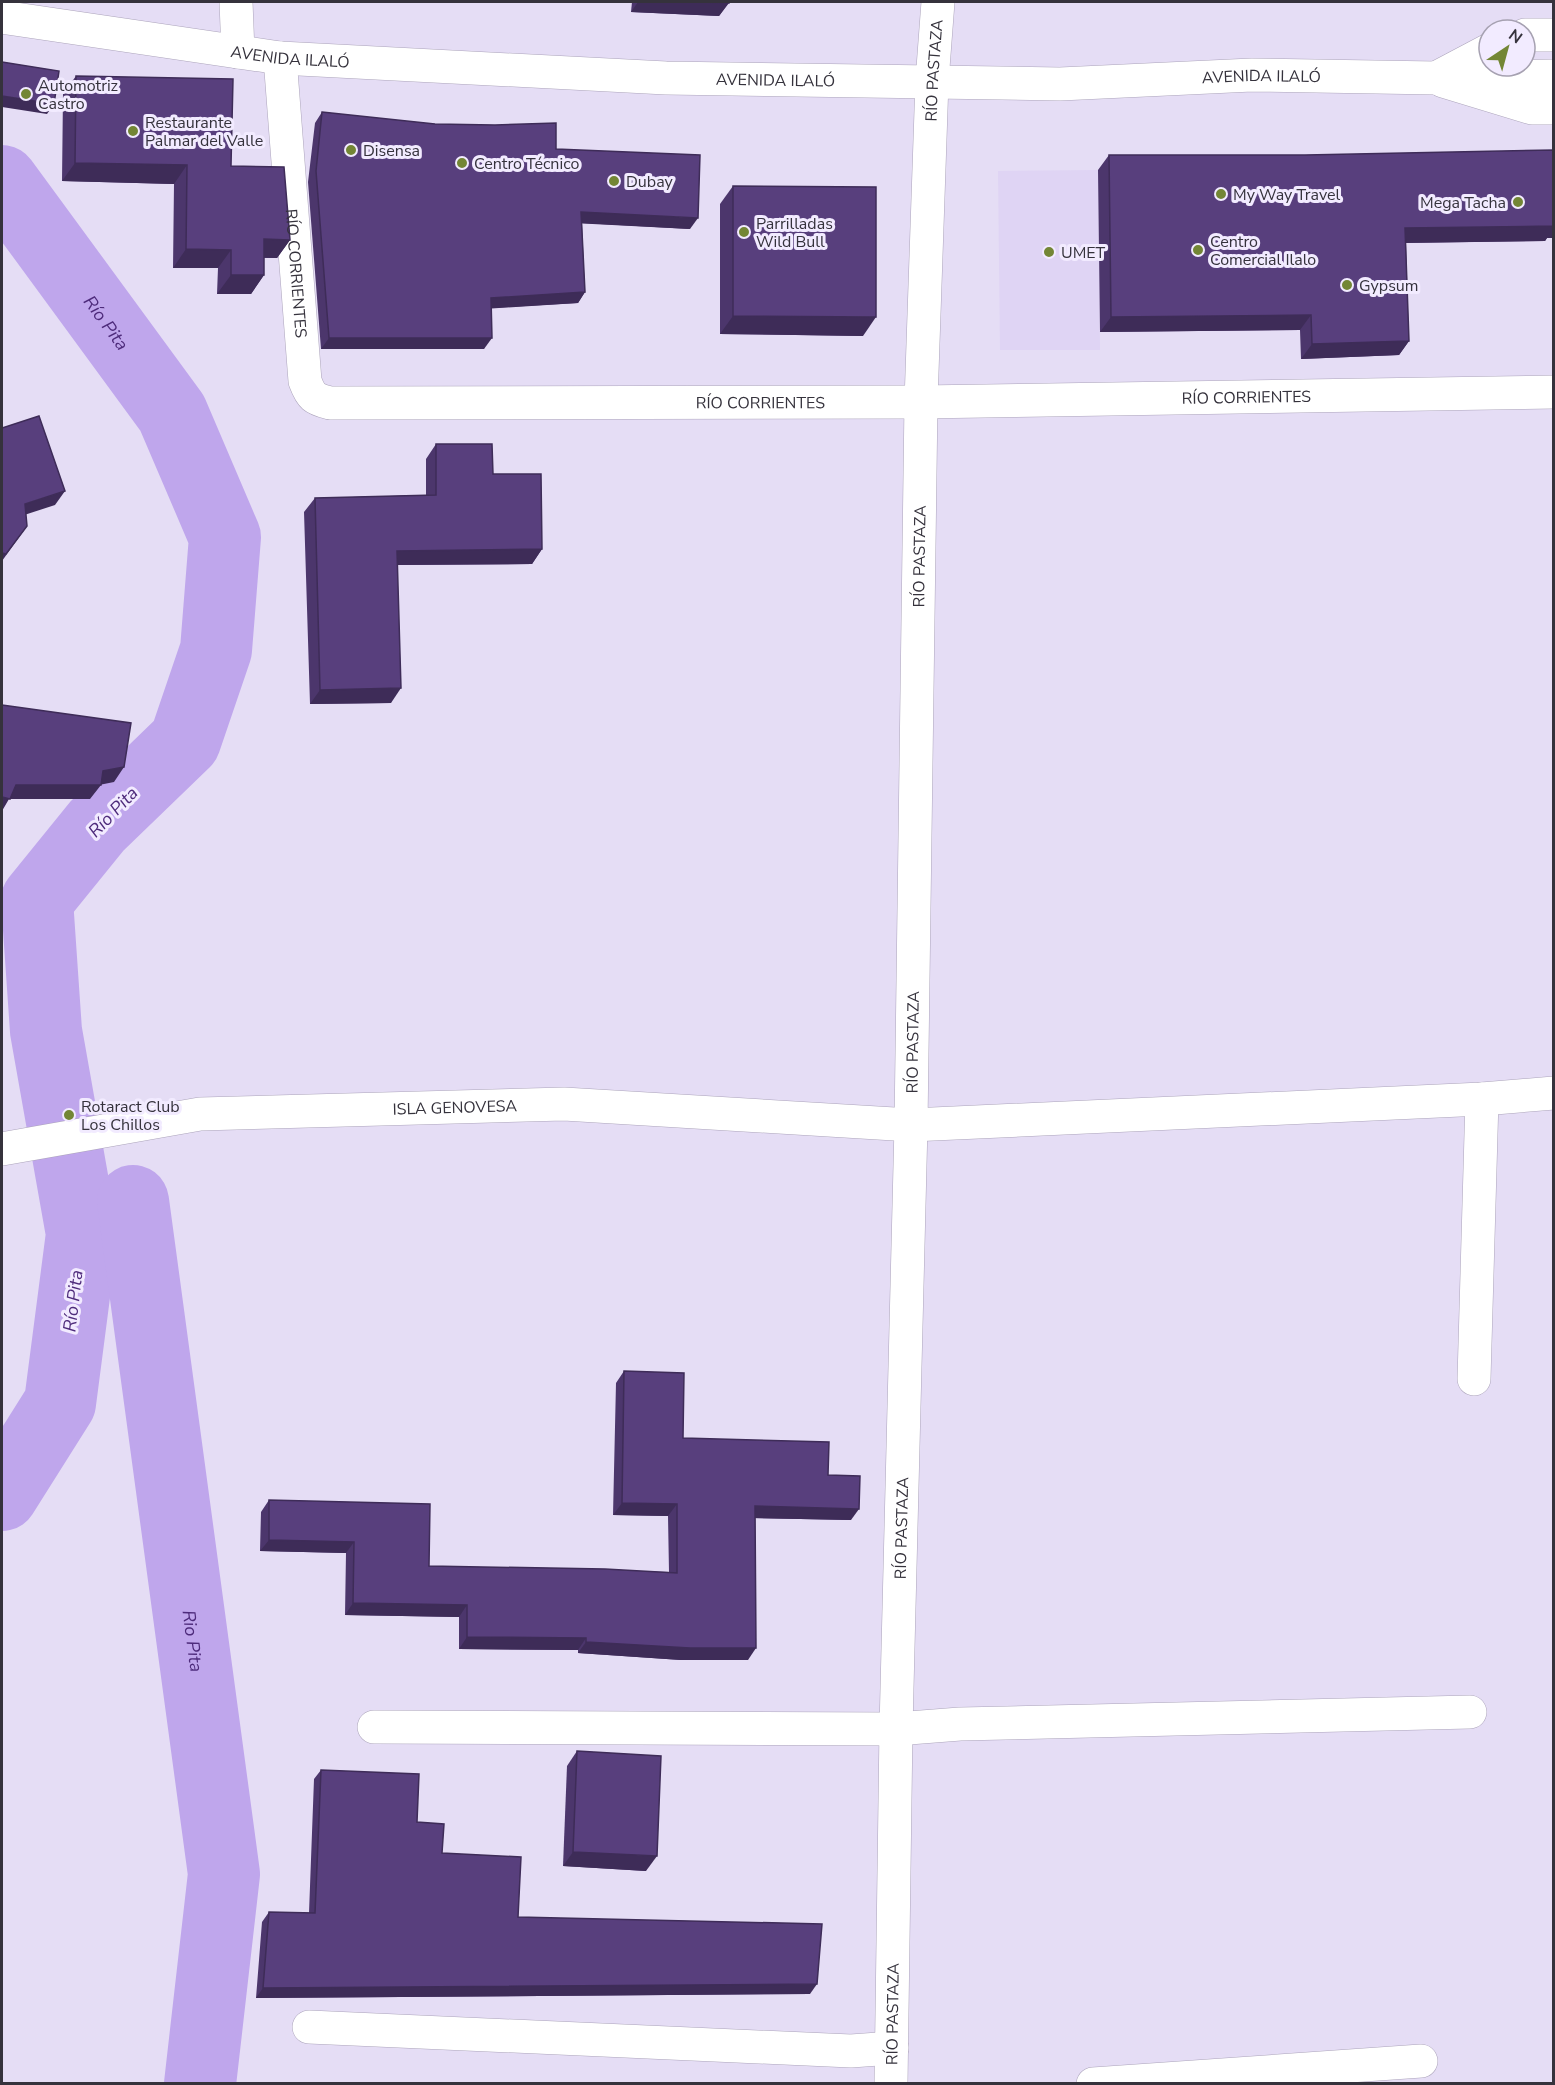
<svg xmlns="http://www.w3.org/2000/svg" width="1555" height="2085" viewBox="0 0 1555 2085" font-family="'Nunito Sans',sans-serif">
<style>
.built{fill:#dfd4f4}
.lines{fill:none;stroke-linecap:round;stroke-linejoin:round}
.river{stroke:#bfa6ec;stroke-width:72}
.minor-casing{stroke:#aca4bb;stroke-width:34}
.tertiary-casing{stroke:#aca4bb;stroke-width:34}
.secondary-casing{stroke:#aca4bb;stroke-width:34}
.minor{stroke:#fff;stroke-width:33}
.tertiary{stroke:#fff;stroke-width:33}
.secondary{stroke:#fff;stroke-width:33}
.wall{fill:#4c366c}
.shaded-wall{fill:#3e2c58}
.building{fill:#583f7d;stroke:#3e2c58;stroke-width:1.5}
.poi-dot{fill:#738635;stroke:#f2ebff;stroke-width:2}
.labels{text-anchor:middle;stroke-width:6;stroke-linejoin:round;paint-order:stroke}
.street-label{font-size:16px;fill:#35323c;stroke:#f2ebff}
.poi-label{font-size:16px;fill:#35323c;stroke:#f2ebff;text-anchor:start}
.water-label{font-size:18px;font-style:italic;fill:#4e2b7b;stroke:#f2ebff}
</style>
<rect width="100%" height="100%" fill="#e5ddf5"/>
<!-- built -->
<polygon class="built" points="1098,170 1100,350 1000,350 998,171"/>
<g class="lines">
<!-- river -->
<g class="river">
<path id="s1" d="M2 181 172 413 225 537 216 650 185 741 97 826 37 900 46 1031 82 1234 60 1403 2 1495"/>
<path id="s2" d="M133 1201 224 1874 200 2084"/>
</g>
<!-- minor casing -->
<g class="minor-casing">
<g id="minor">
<polyline points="236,2 238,52"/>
<path id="s3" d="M280 58 305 381C311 397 314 399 330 403L921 402 1554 392"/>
<path id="s4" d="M2 1149 200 1114 564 1104 911 1125 1482 1099 1554 1093"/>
<polyline points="1474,1379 1482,1099"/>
<polyline points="374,1727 896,1729 960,1724 1470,1712"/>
<polyline points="309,2027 851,2051 892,2048"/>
<path id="s5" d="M891 2084 896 1729 911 1125 921 402 932 81 938 2"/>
<polyline points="1093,2084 1421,2061"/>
</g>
</g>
<!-- tertiary casing -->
<g class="tertiary-casing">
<g id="tertiary">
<polyline points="1525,35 1554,35"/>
<polyline points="1436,78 1489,50"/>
<polyline points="1443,81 1532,108 1554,108"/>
</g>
</g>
<!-- secondary casing -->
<g class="secondary-casing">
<g id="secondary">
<path id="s6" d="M2 17 280 58 666 78 1060 84 1252 75 1436 78 1554 76"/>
</g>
</g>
<!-- minor -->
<use href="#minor" class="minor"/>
<!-- tertiary -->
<use href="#tertiary" class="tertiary"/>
<!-- secondary -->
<use href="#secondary" class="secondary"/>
</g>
<!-- wall -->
<g class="wall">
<polygon points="632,2 729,2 719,16 631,12"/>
<polygon points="76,76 231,166 290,240 277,258 264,258 264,275 251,294 217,294 218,268 173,268 174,184 62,181 63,94"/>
<polygon points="322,112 556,149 690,229 582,223 585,292 578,303 491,308 484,349 321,349 308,182 315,123"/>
<polygon points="1109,155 1547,238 1545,241 1406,243 1409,341 1399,355 1301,359 1300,330 1100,332 1098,170"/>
<polygon points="733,186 863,336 720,334 720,204"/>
<polygon points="436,444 493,474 542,549 532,564 398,565 391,703 310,704 304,512 315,498 426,495 426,459"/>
<polygon points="624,1371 683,1438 828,1475 851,1520 755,1518 748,1660 681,1660 578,1653 578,1650 459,1649 459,1617 345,1615 346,1553 260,1551 261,1512 269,1500 429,1566 669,1572 668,1516 613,1515 616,1383"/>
<polygon points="577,1751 646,1871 563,1866 567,1766"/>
<polygon points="321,1770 417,1822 442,1853 518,1917 810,1994 256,1998 262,1922 269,1912 309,1913 314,1779"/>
</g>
<!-- shaded-wall -->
<g class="shaded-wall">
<polygon points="638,2 704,2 729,3 719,16 631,12"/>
<polygon points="2,96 54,104 47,114 2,107"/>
<polygon points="75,163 187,165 174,184 62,181"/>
<polygon points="581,212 698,218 690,229 573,223"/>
<polygon points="1554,224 1554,238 1547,238 1545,241 1395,243 1405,228"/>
<polygon points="264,239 290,240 277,258 251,257"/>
<polygon points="186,249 231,250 218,268 173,268"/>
<polygon points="231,275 264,275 251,294 217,294"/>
<polygon points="585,292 578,303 484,309 491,298"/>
<polygon points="1311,315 1300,330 1100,332 1111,317"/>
<polygon points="733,316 876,317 863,336 720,334"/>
<polygon points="329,338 492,338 484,349 321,349"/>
<polygon points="1409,341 1399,355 1301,359 1312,344"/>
<polygon points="65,491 55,505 15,518 25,504"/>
<polygon points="27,526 2,561 2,553"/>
<polygon points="542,549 532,564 387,565 397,551"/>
<polygon points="401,688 391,703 310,704 320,690"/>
<polygon points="124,767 114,782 99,785 101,785 90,799 9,799 2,811 2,797 16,785 103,771"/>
<polygon points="622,1503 677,1504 668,1516 613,1515"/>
<polygon points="755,1506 859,1509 851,1520 747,1518"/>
<polygon points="269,1540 354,1542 346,1553 260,1551"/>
<polygon points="353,1603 467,1605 459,1617 345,1615"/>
<polygon points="467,1637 586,1638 578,1650 459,1649"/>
<polygon points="586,1642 756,1648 748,1660 681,1660 578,1653"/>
<polygon points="573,1852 657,1856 646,1871 563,1866"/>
<polygon points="817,1984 810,1994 256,1998 263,1988"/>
</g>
<!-- building -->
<g class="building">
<polygon points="704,2 729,2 729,3"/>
<polygon points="2,62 59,71 54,104 2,96"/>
<polygon points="76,76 233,79 231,166 284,167 290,240 264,239 264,275 231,275 231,250 186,249 187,165 75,163"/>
<polygon points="322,112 435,124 495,125 556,123 556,149 700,155 698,218 581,212 585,292 491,298 492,338 329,338 316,171"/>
<polygon points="1554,150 1554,226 1405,228 1409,341 1312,344 1311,315 1111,317 1109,155 1305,155"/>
<polygon points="733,186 876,187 876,317 733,316"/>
<polygon points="39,416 65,491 25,504 27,526 6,554 2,553 2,428"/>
<polygon points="436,444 492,444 493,474 541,474 542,549 397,551 401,688 320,690 315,498 436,495"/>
<polygon points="2,705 131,723 124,767 103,771 101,785 16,785 10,799 2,797"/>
<polygon points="624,1371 684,1373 683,1438 829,1442 828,1475 860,1476 859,1509 755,1506 756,1648 690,1648 586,1642 586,1638 467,1637 467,1605 353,1603 354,1542 269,1540 269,1500 430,1504 429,1566 605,1569 677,1573 677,1504 622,1503"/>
<polygon points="577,1751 661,1756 657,1856 573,1852"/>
<polygon points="321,1770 419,1774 417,1822 444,1824 442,1853 521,1857 518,1917 822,1924 817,1984 263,1988 269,1912 315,1913"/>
</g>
<!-- markers -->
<g class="poi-dot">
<circle cx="26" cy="94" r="6"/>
<circle cx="133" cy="131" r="6"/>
<circle cx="351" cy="150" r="6"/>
<circle cx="462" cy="163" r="6"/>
<circle cx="614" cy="181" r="6"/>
<circle cx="1221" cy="194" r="6"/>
<circle cx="1518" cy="202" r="6"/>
<circle cx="744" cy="232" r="6"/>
<circle cx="1198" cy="250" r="6"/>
<circle cx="1049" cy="252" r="6"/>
<circle cx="1347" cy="285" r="6"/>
<circle cx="69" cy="1115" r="6"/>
</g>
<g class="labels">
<!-- street labels -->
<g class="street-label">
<text dy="6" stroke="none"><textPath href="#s6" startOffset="291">AVENIDA ILALÓ</textPath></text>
<text dy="6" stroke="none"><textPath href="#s5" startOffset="2014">RÍO PASTAZA</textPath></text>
<text dy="6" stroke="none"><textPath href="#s6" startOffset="1263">AVENIDA ILALÓ</textPath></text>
<text dy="6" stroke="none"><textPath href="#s6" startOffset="777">AVENIDA ILALÓ</textPath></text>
<text dy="6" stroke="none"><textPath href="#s3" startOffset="216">RÍO CORRIENTES</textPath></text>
<text dy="6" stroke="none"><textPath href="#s3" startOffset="1276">RÍO CORRIENTES</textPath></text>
<text dy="6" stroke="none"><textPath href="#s3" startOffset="790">RÍO CORRIENTES</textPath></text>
<text dy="6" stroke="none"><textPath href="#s5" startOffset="1528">RÍO PASTAZA</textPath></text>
<text dy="6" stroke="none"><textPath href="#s5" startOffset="1042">RÍO PASTAZA</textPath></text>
<text dy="6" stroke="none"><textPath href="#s4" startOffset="456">ISLA GENOVESA</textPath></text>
<text dy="6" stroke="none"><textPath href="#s5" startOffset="556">RÍO PASTAZA</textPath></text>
<text dy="6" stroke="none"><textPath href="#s5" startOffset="70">RÍO PASTAZA</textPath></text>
</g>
<!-- poi labels -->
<g class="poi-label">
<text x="38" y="91">Automotriz<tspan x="38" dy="18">Castro</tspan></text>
<text x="145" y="128">Restaurante<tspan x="145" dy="18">Palmar del Valle</tspan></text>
<text x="363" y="156">Disensa</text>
<text x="474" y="169">Centro Técnico</text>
<text x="626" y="187">Dubay</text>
<text x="1233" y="200">My Way Travel</text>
<text x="1506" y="208" text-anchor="end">Mega Tacha</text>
<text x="756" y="229">Parrilladas<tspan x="756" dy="18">Wild Bull</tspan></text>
<text x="1210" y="247">Centro<tspan x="1210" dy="18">Comercial Ilalo</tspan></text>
<text x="1061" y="258">UMET</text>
<text x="1359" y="291">Gypsum</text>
<text x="81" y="1112">Rotaract Club<tspan x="81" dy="18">Los Chillos</tspan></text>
</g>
<!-- water labels -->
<g class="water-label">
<text dy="6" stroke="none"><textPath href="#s1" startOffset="176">Río Pita</textPath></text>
<text transform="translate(113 812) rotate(-46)" y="6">Río Pita</text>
<text transform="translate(73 1301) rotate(-83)" y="6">Río Pita</text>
<text dy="6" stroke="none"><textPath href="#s2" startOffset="444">Rio Pita</textPath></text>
</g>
</g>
<!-- border -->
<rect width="1555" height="2085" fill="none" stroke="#35323c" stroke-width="6"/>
<!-- north arrow -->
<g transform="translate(1507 48) rotate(36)"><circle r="28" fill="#f2ebff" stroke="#a6a1b1" stroke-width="1.5"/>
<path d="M0-4.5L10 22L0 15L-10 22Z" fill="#738635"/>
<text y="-9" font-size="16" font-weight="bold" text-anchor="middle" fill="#35323c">N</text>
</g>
</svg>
